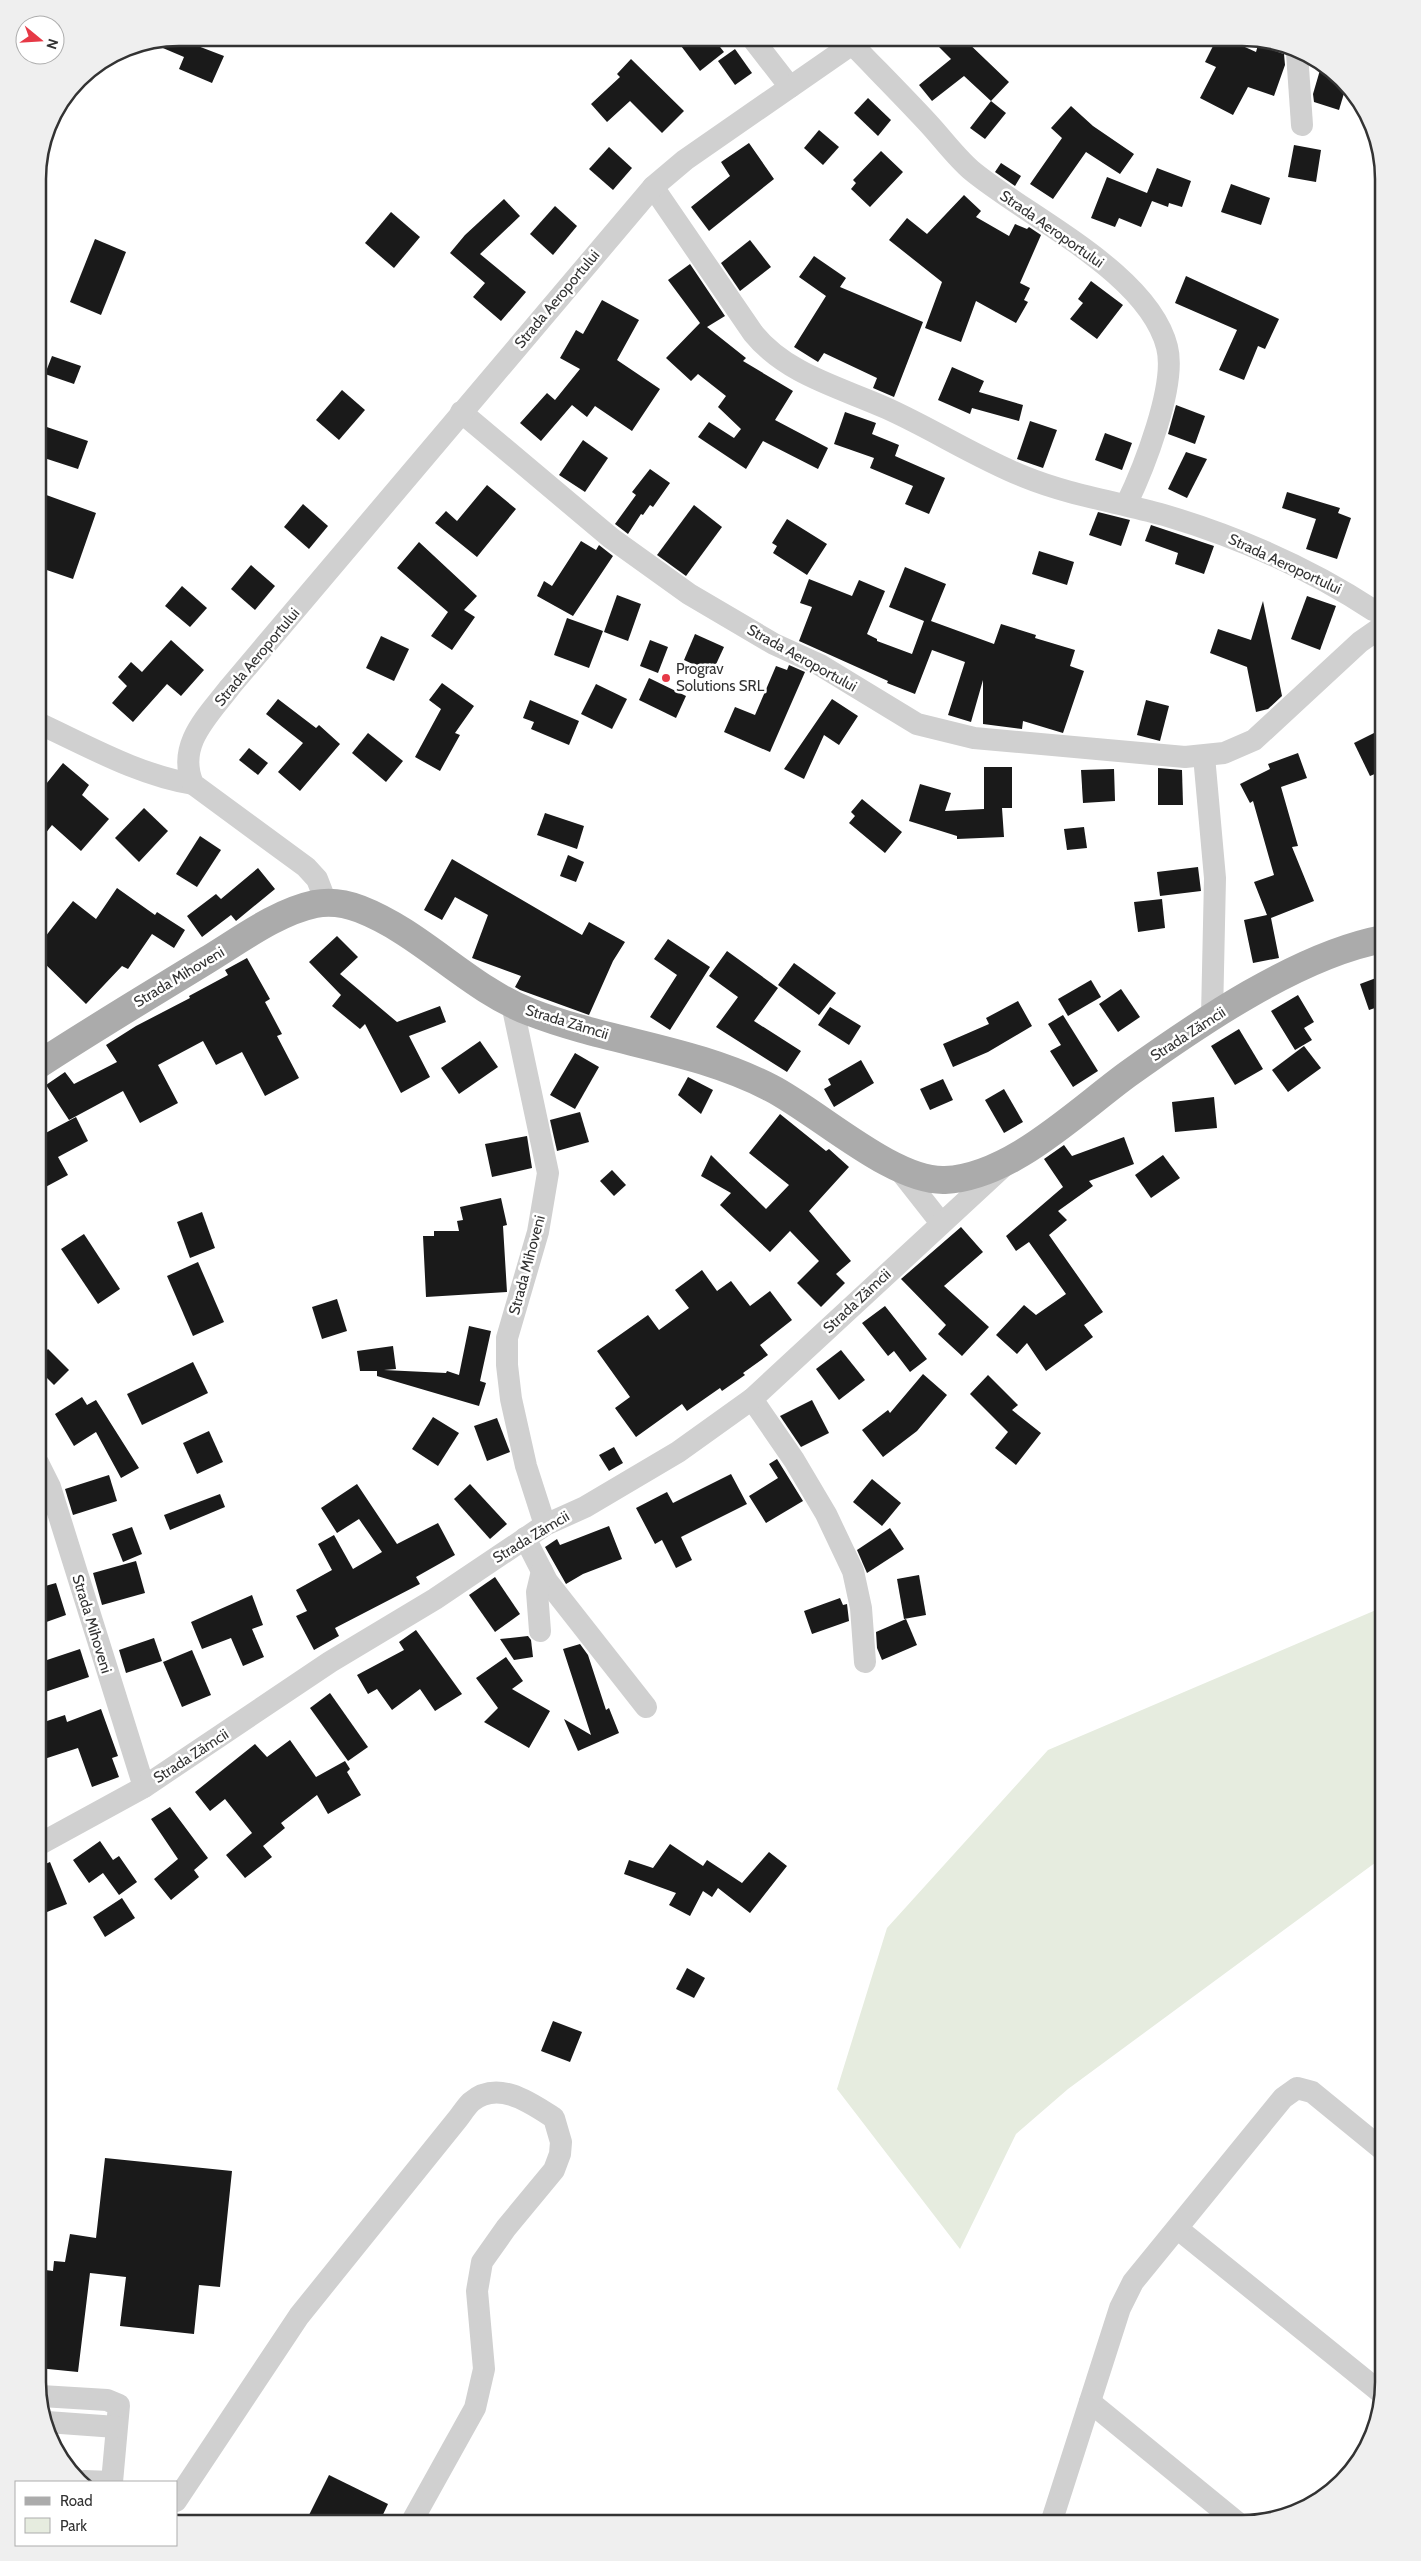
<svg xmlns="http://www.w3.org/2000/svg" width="1421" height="2561" viewBox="0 0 1421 2561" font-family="Cabin,sans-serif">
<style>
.green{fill:#e6ecdf}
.building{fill:#1a1a1a}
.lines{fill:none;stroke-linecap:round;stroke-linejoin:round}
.minor{stroke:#d0d0d0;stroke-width:22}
.major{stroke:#ababab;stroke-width:28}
.poi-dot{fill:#e63946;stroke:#fff;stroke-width:2}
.labels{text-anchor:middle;stroke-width:5;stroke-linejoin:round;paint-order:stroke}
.street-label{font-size:15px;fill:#333;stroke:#fff}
.poi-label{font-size:15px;fill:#333;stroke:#fff;text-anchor:start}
.rim{fill:none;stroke:#333;stroke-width:2.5}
</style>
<rect width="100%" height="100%" fill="#fff"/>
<!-- green -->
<polygon class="green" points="1383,1607 1383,1857 1068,2089 1016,2134 960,2249 837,2089 887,1928 1048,1750"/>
<!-- building -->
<g class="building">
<polygon points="177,38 224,56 212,83 179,69 184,57 151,43"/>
<polygon points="675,38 713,38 724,52 700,71"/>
<polygon points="930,38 963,38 1009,82 991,101 964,76 932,101 919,85 951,59"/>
<polygon points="1217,38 1225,38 1256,52 1258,45 1284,54 1285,65 1274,96 1248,87 1233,115 1200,98 1216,67 1205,62"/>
<polygon points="735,49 752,73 735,85 718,61"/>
<polygon points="631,59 684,111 662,133 630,101 607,122 591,104 620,77 617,74"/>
<polygon points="1320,70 1330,73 1345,90 1339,110 1314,102 1313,94"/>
<polygon points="868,98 891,120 878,136 854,113"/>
<polygon points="991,101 1006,113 985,139 970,128"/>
<polygon points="1071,106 1093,126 1134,154 1120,174 1086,152 1053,199 1030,184 1062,138 1051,128"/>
<polygon points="819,130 839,147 823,165 804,148"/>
<polygon points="749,143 774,179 709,231 691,207 730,176 721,162"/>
<polygon points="1294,145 1321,150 1316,182 1288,177"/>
<polygon points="609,147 632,168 613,190 589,169"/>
<polygon points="881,151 903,172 870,207 851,189 856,183 853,180"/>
<polygon points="1001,163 1021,176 1015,186 995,172"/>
<polygon points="1157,168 1191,181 1182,207 1169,203 1168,207 1152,201 1141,227 1119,218 1115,227 1091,218 1107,177 1147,193"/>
<polygon points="1231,184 1270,198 1261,225 1221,212"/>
<polygon points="964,195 981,211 976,217 1009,236 1015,224 1027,229 1029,227 1041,235 1020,283 1030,288 1024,300 1028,302 1016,323 976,301 961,342 925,328 942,282 889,240 907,218 927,234"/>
<polygon points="504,199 520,216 480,254 526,292 501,321 473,297 485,283 450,253 465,235"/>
<polygon points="555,206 577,226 553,255 530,234"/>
<polygon points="391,212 420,237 394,268 365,243"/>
<polygon points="95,239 126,252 101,315 70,302"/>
<polygon points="750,240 771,267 740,291 721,263"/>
<polygon points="814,256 846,278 840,287 923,322 894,397 873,388 877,378 824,353 818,362 794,347 826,296 799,277"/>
<polygon points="690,264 725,316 707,327 746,358 743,361 793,391 775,420 828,448 818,469 763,441 746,469 698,437 709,422 734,438 741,429 718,407 726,396 698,374 691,381 666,358 700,323 668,280"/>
<polygon points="1186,276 1279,319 1265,349 1258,346 1244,380 1219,370 1237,330 1175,303"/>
<polygon points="1091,281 1123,305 1097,339 1070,319 1083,303 1078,299"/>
<polygon points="602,300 639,320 617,360 660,389 632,431 595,406 587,417 572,405 541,441 520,423 547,393 555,400 580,369 560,358 576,330 583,334"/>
<polygon points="52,356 81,366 74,384 45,374"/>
<polygon points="952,367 984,381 979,392 1023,405 1019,421 972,408 970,414 938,400"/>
<polygon points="342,390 365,410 339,440 316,420"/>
<polygon points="1176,405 1205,416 1195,444 1168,434"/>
<polygon points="845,412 876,423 872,434 899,445 895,456 945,478 929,514 905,504 913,486 870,468 874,458 834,444"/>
<polygon points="1030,421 1057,430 1043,468 1017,459"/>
<polygon points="38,424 88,441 78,469 38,456"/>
<polygon points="1105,433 1132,443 1122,470 1095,460"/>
<polygon points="583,440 608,458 585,492 559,475"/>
<polygon points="1186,452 1207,459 1187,498 1168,489"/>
<polygon points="650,469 670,483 653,507 650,505 643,515 641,514 628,534 615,524 636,495 632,492"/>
<polygon points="487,485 516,509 477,557 435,523 446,511 457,521"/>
<polygon points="38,492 96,513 73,579 38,567"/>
<polygon points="1287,492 1340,508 1338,513 1351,518 1337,559 1306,549 1316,519 1282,508"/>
<polygon points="303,504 328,526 309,549 284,527"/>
<polygon points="694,505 722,527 686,576 657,555"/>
<polygon points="1098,512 1130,520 1121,546 1089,535"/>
<polygon points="787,519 827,544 807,575 773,553 777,546 772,543"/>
<polygon points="1151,525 1214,546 1204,574 1175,564 1178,553 1145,541"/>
<polygon points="581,541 596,550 599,545 613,556 573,616 537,596 544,581 552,586"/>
<polygon points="419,542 477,596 464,610 475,617 452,650 431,636 448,612 397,568"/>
<polygon points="1039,551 1074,562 1067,585 1032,574"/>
<polygon points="251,565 275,586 255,610 231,589"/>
<polygon points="905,567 946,584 931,621 994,644 1001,624 1036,635 1035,638 1075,650 1070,666 1084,671 1063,733 1023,721 1022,729 983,724 983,680 971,722 948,715 965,662 932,650 915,694 887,683 888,681 799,641 812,607 800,603 809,579 852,596 859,580 885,591 867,634 877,639 877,641 912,654 924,621 889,607"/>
<polygon points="182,586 207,608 190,627 165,606"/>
<polygon points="617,595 641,604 628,641 604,632"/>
<polygon points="1307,596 1336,606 1320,650 1291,639"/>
<polygon points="1263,601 1282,696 1268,709 1256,712 1247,667 1210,653 1218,629 1251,640"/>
<polygon points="567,618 603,631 589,668 554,655"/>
<polygon points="695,634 724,647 712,673 684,660"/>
<polygon points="381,636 409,649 394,681 366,668"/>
<polygon points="171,640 204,670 181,696 167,684 133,722 112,703 127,686 118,677 131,662 142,672"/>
<polygon points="650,640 668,647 658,673 640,666"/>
<polygon points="789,665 805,672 770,752 724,732 735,707 755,715 776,666 787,670"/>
<polygon points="649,678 686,696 676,718 639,700"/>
<polygon points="442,683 474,706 455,733 460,735 440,771 415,757 441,709 429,700"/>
<polygon points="596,684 627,699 612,729 581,714"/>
<polygon points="278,699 316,728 319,725 340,744 300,791 278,772 303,743 266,714"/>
<polygon points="832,699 858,716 839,745 824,735 804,779 784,769"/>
<polygon points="530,700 579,721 569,745 531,729 534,722 523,718"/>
<polygon points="1146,700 1169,706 1160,741 1137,735"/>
<polygon points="1384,728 1384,770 1370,776 1354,743"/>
<polygon points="368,733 403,761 386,782 352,753"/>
<polygon points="249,748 268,763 258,775 239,760"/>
<polygon points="1298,753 1307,778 1281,787 1298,846 1292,847 1314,901 1271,918 1279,958 1253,963 1244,920 1267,915 1254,882 1274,875 1253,801 1250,803 1240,784 1270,769 1268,764"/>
<polygon points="63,763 89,785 82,795 109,819 81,851 52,825 38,843 38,794"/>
<polygon points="984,767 1012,767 1012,808 1002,808 1004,837 957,839 957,836 909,821 920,784 951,793 945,811 984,809"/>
<polygon points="1158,768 1182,770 1183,805 1158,805"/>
<polygon points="1114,769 1115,801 1083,803 1081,770"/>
<polygon points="862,799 902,832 885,853 849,823 855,816 851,812"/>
<polygon points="144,808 168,831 139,862 115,838"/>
<polygon points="545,813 584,826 577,849 537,835"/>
<polygon points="1084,827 1087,848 1067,850 1064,829"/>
<polygon points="200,836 221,850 197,887 176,874"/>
<polygon points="568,855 584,862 576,882 560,876"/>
<polygon points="452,859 582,935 589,922 625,942 613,961 589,1015 520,990 515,987 521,976 472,958 488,915 455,897 442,920 424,910"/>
<polygon points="1198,867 1201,891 1160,896 1157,872"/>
<polygon points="258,868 275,889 236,921 231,915 202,937 187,916 216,894 221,899"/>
<polygon points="117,888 155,915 157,912 185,930 174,948 152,934 128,969 122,966 86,1004 38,957 38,946 73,901 96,919"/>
<polygon points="1162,899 1165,928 1138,932 1134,902"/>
<polygon points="337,936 358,957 340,974 397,1022 440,1006 446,1022 409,1036 430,1077 401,1093 365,1024 360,1029 332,1006 341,995 309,962"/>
<polygon points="668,939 710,967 670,1030 650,1017 677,975 654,959"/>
<polygon points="727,951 778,988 754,1021 801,1051 787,1072 716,1027 738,997 709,976"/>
<polygon points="247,958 270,999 265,1002 282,1034 277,1036 299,1078 265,1096 242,1052 216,1065 203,1041 158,1065 178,1103 140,1123 123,1091 69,1120 46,1085 65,1072 74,1084 117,1062 106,1045 136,1026 190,998 189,996 228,975 225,970"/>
<polygon points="794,963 836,993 819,1015 778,985"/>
<polygon points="1384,975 1384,1005 1369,1010 1360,984"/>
<polygon points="1091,980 1101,997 1068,1016 1058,999"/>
<polygon points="1121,989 1140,1017 1118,1032 1099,1004"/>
<polygon points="1298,995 1314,1022 1304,1028 1312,1040 1295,1050 1271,1011"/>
<polygon points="1018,1001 1032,1026 988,1052 953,1067 943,1044 989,1024 986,1018"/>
<polygon points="830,1007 861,1026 849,1045 818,1025"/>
<polygon points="1063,1015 1098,1071 1073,1087 1050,1051 1061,1045 1048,1024"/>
<polygon points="1239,1029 1263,1069 1235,1085 1211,1046"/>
<polygon points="480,1041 498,1067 459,1094 441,1068"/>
<polygon points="1304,1046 1321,1068 1288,1092 1272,1070"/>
<polygon points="575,1053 599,1067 575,1109 550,1095"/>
<polygon points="861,1060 874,1083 834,1107 824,1089 831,1085 828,1079"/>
<polygon points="688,1077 713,1090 701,1114 678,1095"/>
<polygon points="943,1079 953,1100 930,1110 920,1089"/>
<polygon points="1004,1089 1023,1122 1004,1133 985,1100"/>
<polygon points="1214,1097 1217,1128 1175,1132 1172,1102"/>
<polygon points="580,1112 589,1142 557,1151 550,1120"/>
<polygon points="780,1114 826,1151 829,1149 849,1167 809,1211 851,1261 836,1274 845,1283 821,1307 797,1283 819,1261 790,1231 770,1252 720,1205 731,1193 701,1176 711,1155 766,1209 789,1185 749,1153"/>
<polygon points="76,1117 88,1141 58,1157 68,1175 38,1191 38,1137"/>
<polygon points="527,1136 532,1168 492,1177 485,1144"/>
<polygon points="1124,1137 1134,1164 1089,1181 1093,1186 1058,1211 1067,1220 1049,1235 1103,1312 1084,1325 1093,1337 1046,1371 1027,1343 1017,1354 996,1335 1024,1305 1036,1315 1066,1294 1029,1242 1016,1251 1006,1236 1063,1187 1044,1159 1064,1145 1072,1156"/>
<polygon points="1163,1155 1180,1178 1151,1198 1135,1175"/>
<polygon points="612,1170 626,1185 614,1196 600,1181"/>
<polygon points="501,1198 507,1225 503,1226 507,1292 426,1297 423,1236 434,1236 434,1231 459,1231 457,1221 463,1220 460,1207"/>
<polygon points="202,1212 215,1248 190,1258 177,1222"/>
<polygon points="961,1227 983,1252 944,1286 989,1327 962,1356 938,1334 946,1325 901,1279"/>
<polygon points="84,1234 120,1289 98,1304 61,1249"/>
<polygon points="198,1262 224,1322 193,1336 167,1276"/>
<polygon points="702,1270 717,1291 731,1281 750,1306 770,1291 792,1320 760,1345 768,1355 743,1373 745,1375 722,1391 720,1388 687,1411 682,1404 636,1437 615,1408 630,1397 597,1351 648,1315 659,1330 689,1308 675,1290"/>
<polygon points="337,1299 347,1331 322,1339 312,1307"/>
<polygon points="885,1306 927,1359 910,1372 894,1351 888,1356 862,1323"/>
<polygon points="469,1326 491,1331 480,1381 486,1383 479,1406 377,1376 377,1371 360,1371 357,1351 393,1346 396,1369 384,1370 446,1373 447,1371 459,1375"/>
<polygon points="48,1349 69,1370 54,1385 38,1369 38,1359"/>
<polygon points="841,1350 865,1380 839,1400 816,1369"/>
<polygon points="193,1362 208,1393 142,1425 127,1394"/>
<polygon points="923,1374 947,1395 917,1431 883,1457 862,1430 888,1410 890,1413"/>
<polygon points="988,1375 1018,1405 1012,1410 1041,1433 1016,1465 995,1448 1008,1432 970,1394"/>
<polygon points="82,1397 87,1405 96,1400 139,1468 121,1478 96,1432 74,1446 55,1414"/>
<polygon points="812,1400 829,1433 801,1447 780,1416"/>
<polygon points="433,1417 459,1433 438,1466 412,1449"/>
<polygon points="497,1418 510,1452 487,1461 474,1426"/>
<polygon points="209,1431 223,1462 197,1474 183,1443"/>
<polygon points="614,1447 623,1463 609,1471 599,1455"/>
<polygon points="777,1459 803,1501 766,1523 749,1496 778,1478 769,1464"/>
<polygon points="731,1474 747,1504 681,1537 692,1560 676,1568 662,1540 655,1544 636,1508 667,1492 673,1503"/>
<polygon points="109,1475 117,1501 73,1515 65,1489"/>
<polygon points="872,1479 901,1503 882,1526 853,1502"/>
<polygon points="357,1484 397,1544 438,1523 455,1555 416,1577 420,1584 335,1628 339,1636 314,1650 296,1616 307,1611 296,1590 332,1570 318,1544 334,1535 353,1569 382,1552 359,1519 337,1533 321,1508"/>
<polygon points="470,1484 507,1524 490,1539 454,1499"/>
<polygon points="220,1494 225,1507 170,1530 164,1515"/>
<polygon points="609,1526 622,1559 583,1574 566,1584 545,1547 557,1539 560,1545"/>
<polygon points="132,1527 142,1554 123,1562 112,1534"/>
<polygon points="890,1528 904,1549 867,1573 857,1550"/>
<polygon points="136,1561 145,1593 102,1605 93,1573"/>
<polygon points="919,1575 926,1615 904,1619 897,1579"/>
<polygon points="495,1577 520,1614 495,1632 469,1595"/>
<polygon points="56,1583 66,1615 38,1625 38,1588"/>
<polygon points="252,1595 263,1625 252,1629 264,1657 243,1666 231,1638 202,1649 191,1622"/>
<polygon points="840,1598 843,1605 847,1604 849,1621 812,1634 804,1611"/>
<polygon points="906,1619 917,1645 882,1660 877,1648 876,1632"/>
<polygon points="416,1630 462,1694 435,1711 420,1689 392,1710 377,1689 368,1694 357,1675 404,1650 399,1642"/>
<polygon points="528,1636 531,1640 533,1657 514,1660 500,1639"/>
<polygon points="154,1638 162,1661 126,1673 119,1650"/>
<polygon points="580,1644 588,1655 606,1710 609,1708 619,1733 578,1751 564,1719 591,1735 563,1649"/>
<polygon points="80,1649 89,1677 45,1692 38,1670 38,1663"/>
<polygon points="192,1650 211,1695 182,1707 163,1662"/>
<polygon points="506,1657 523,1681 512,1689 550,1711 529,1748 484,1722 498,1708 476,1678"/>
<polygon points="330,1693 368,1747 348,1761 310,1708"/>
<polygon points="101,1709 118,1756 112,1758 119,1777 92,1787 78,1748 38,1761 38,1724 65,1715 67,1722"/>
<polygon points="290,1740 316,1777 345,1761 350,1769 347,1772 361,1795 328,1814 317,1795 281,1823 285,1828 263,1846 272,1857 245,1878 226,1855 252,1833 225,1799 210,1811 195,1792 255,1744 267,1757"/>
<polygon points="170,1807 208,1858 194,1870 199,1877 171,1900 154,1879 178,1859 151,1819"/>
<polygon points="100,1841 113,1860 119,1856 137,1882 119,1895 103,1873 89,1883 73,1860"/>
<polygon points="670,1844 703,1866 707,1860 742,1883 769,1852 787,1866 750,1913 718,1888 712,1897 703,1891 690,1916 669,1905 676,1893 624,1874 629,1860 653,1868"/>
<polygon points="50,1862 67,1904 42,1914 38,1901 38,1867"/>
<polygon points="122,1898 135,1918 105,1937 93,1917"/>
<polygon points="687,1968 705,1978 694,1998 676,1989"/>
<polygon points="553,2021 582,2032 570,2062 541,2051"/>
<polygon points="105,2158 232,2171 220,2287 199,2285 194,2334 120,2326 126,2277 90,2273 78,2372 38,2368 38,2269 53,2271 54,2261 65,2262 70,2234 96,2238"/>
<polygon points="329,2475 388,2504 379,2523 305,2523"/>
</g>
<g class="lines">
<!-- minor -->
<g class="minor">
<polyline points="752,38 790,87"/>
<path d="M852 44C877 70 903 96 928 123 942 138 955 156 971 170 1027 217 1148 272 1167 347 1177 385 1143 470 1126 505"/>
<polyline points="1297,53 1302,125"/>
<path d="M653 187 753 333C786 374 839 387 886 408 933 429 977 458 1025 477 1069 495 1118 502 1164 515 1238 537 1309 568 1373 610L1383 613"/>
<polyline points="461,412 611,538 689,594 774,644 820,665 917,724 974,738 1185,757 1224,753 1254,740 1360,642 1383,626"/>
<path d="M38 723C88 746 138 775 193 784"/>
<polyline points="1204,756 1215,878 1212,1016"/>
<path d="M326 902 317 879 306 867 193 784C176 745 208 716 230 687L653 187 685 160 861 38"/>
<polyline points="512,1004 548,1173 538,1232 507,1338 507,1365 511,1399 526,1466 545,1525"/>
<polyline points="897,1167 941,1223"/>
<polyline points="752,1399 794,1460 826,1514 853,1571 861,1608 865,1662"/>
<polyline points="38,1463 50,1487 144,1787"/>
<polyline points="525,1538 547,1581 646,1707"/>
<polyline points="540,1631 537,1592 542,1571"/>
<polyline points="38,1845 144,1787 330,1662 435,1599 545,1525 585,1507 678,1452 752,1399 1004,1166"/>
<polyline points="1178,2229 1380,2392"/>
<polyline points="41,2396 107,2400 119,2405 112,2482"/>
<polyline points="1090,2402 1238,2523"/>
<polyline points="47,2422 116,2427"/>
<polyline points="84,2481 112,2482"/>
<path d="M176 2501 299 2316 456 2121C461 2115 465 2108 471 2102 498 2079 531 2103 554 2118L561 2142 560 2154 554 2170 506 2228 482 2262 477 2291 484 2369 475 2408 411 2523"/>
<polyline points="1051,2523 1120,2308 1133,2282 1283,2098 1297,2088 1312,2092 1383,2150"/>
</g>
<!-- major -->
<path class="major" d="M38 1065C93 1029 150 995 207 960 240 940 277 912 315 904 330 901 347 904 360 909 422 933 468 988 530 1012 610 1043 693 1048 771 1088 818 1112 893 1182 945 1180 1011 1177 1076 1112 1128 1074 1198 1024 1298 955 1383 939"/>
</g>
<!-- markers -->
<circle class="poi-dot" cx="666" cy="678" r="5"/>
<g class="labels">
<!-- street labels -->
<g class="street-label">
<text transform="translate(1052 229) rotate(35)" y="5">Strada Aeroportului</text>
<text transform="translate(557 299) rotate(-50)" y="5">Strada Aeroportului</text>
<text transform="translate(1285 564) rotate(25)" y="5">Strada Aeroportului</text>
<text transform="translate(257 657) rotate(-50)" y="5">Strada Aeroportului</text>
<text transform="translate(802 658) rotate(29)" y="5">Strada Aeroportului</text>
<text transform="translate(179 977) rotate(-31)" y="5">Strada Mihoveni</text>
<text transform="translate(567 1022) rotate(17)" y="5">Strada Zămcii</text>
<text transform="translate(1188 1034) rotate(-33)" y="5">Strada Zămcii</text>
<text transform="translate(527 1265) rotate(-75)" y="5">Strada Mihoveni</text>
<text transform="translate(857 1301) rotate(-43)" y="5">Strada Zămcii</text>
<text transform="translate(531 1537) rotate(-31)" y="5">Strada Zămcii</text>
<text transform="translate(92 1624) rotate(73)" y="5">Strada Mihoveni</text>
<text transform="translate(191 1756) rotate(-33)" y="5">Strada Zămcii</text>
</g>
<!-- poi labels -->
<g class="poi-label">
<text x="676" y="674">Prograv<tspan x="676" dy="17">Solutions SRL</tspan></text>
</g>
</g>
<!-- crop -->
<path d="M0 0H1421V2561H0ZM179 46H1242A133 133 0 0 1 1375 179V2382A133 133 0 0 1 1242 2515H179A133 133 0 0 1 46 2382V179A133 133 0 0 1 179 46Z" fill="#efefef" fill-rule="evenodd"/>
<path class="rim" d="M179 46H1242A133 133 0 0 1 1375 179V2382A133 133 0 0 1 1242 2515H179A133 133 0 0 1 46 2382V179A133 133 0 0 1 179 46Z"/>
<!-- legend -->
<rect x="15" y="2481" width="162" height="65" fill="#ffffff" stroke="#adadad"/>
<rect x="25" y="2497" width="25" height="8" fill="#ababab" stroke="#adadad"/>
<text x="60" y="2506" font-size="15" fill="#333333">Road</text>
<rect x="25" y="2518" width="25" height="15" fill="#e6ecdf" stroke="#adadad"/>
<text x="60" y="2531" font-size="15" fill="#333333">Park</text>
<!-- north arrow -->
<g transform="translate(40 40) rotate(108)"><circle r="24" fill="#ffffff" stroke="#adadad"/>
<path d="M0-4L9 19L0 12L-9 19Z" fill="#e63946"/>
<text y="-8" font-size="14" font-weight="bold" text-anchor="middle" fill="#333333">N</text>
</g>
</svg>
